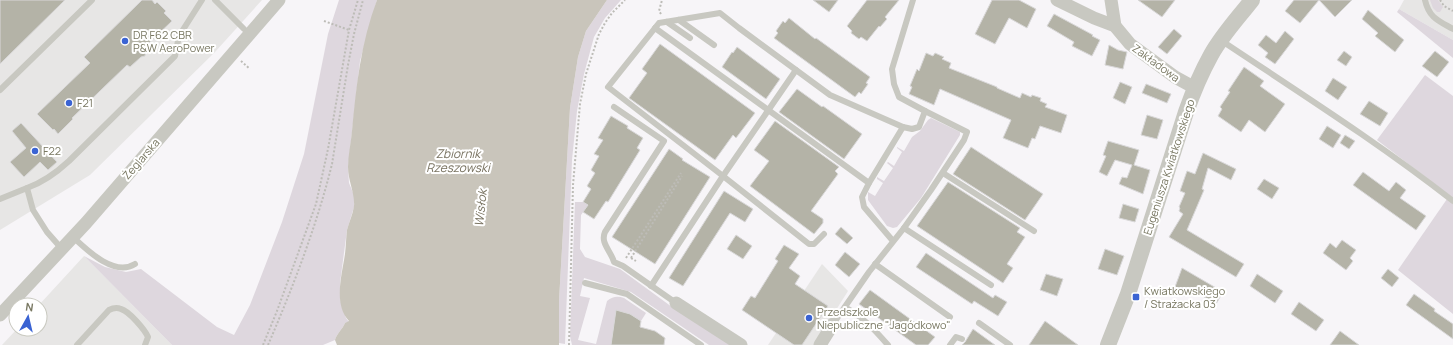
<svg xmlns="http://www.w3.org/2000/svg" width="1453" height="345" viewBox="0 0 1453 345" font-family="Manrope,sans-serif">
<style>
.built{fill:#e7e6e5}
.green{fill:#ded7de}
.water{fill:#c9c5bb}
.building{fill:#b4b3a7;stroke:#d9d8d9}
.lines{fill:none;stroke-linecap:round;stroke-linejoin:round}
.path{stroke:#bdbcb7;stroke-width:2;stroke-dasharray:2 2;stroke-linecap:butt}
.service{stroke:#c8c8c1;stroke-width:6}
.minor{stroke:#c8c8c1;stroke-width:13}
.tertiary{stroke:#c8c8c1;stroke-width:16}
.poi-dot{fill:#3a63d3;stroke:#fff;stroke-width:1.5}
.labels{text-anchor:middle;stroke-width:4;stroke-linejoin:round;paint-order:stroke}
.poi-label{font-size:11px;fill:#787761;stroke:#fff;text-anchor:start}
.street-label{font-size:11px;fill:#787761;stroke:#fff}
.water-label{font-size:12px;font-style:italic;fill:#787260;stroke:#fff}
</style>
<rect width="100%" height="100%" fill="#f7f5f8"/>
<!-- built -->
<g class="built">
<polygon points="0,0 262,0 215,52 90,175 0,230"/>
<polygon points="1404,0 1453,0 1453,40 1399,9"/>
<polygon points="84,256 172,345 2,345 17,329 40,329 39,305"/>
<polygon points="822,264 848,291 814,345 768,345"/>
</g>
<!-- green -->
<g class="green">
<path d="M339 0H377L360 61 348 168 349 183 354 195V207L347 230 340 283V299L346 318 349 322 345 323C342 330 337 333 335 340L323 345H172L84 256 105 267 126 272 141 269 217 327 234 335 250 305 282 222 304 154 328 34Z"/>
<polygon points="607,0 621,0 605,18 594,37 584,74 577,111 572,160 565,344 559,343 559,301 570,108 578,57 586,31"/>
<polygon points="1430,0 1438,0 1443,7 1440,12 1437,12 1433,8"/>
<polygon points="1399,9 1453,40 1453,58 1397,12"/>
<polygon points="1425,75 1453,96 1453,198 1377,140"/>
<polygon points="931,118 960,132 960,135 921,198 897,227 893,228 887,226 868,200 868,192 875,196 883,183 877,179 877,177 884,181 893,168 887,163 888,162 894,166 902,152 897,148 897,147 904,151 912,137 920,131 928,120"/>
<polygon points="1447,199 1453,204 1453,314 1398,270"/>
<path d="M575 202H583L588 205 581 215 580 249 585 257 620 269 672 307 730 345H709L631 292 584 278 580 296 590 298 578 340 596 344 607 301C613 296 618 296 624 298L646 313 641 321 630 314 616 310 611 345H572L570 336Z"/>
</g>
<!-- water -->
<path class="water" d="M377 0H607L586 31 578 57 570 108 559 301V345H337L335 340C337 333 342 330 345 323L349 321C333 304 342 275 345 254 346 246 346 238 347 230 349 222 353 214 354 206 355 193 348 181 348 167 348 155 351 143 352 131 356 87 361 42 377 0Z"/>
<!-- building -->
<g class="building">
<polygon points="0,0 65,0 0,64"/>
<polygon points="142,0 152,0 155,4 157,2 166,11 164,13 172,21 149,43 152,46 146,51 145,56 141,57 130,67 127,65 72,118 73,119 58,134 54,129 53,130 37,114 90,63 84,57"/>
<polygon points="813,0 838,0 829,12"/>
<polygon points="867,0 899,0 885,17 887,19 880,27 879,26 867,41 861,37 859,39 851,33 852,31 847,26"/>
<polygon points="992,0 1019,0 1036,9 1027,28 1009,18 995,44 975,34"/>
<polygon points="1138,0 1175,0 1162,17"/>
<polygon points="1294,0 1352,0 1335,17 1319,0 1300,23 1285,11"/>
<polygon points="1368,10 1404,40 1395,52 1375,36 1378,33 1362,19"/>
<polygon points="1054,14 1093,35 1092,36 1100,40 1092,56 1072,46 1074,42 1047,26"/>
<polygon points="789,18 815,39 816,38 870,77 866,83 868,84 861,94 859,92 855,97 774,38 778,33 776,31 783,21 785,23"/>
<polygon points="1174,29 1182,36 1167,54 1158,47"/>
<polygon points="1285,31 1294,39 1275,64 1265,57 1268,53 1258,45 1266,35 1276,43"/>
<polygon points="660,44 755,113 736,138 733,135 715,160 629,98 647,73 642,69"/>
<polygon points="1109,45 1118,50 1127,52 1123,69 1105,65"/>
<polygon points="737,47 780,79 766,99 722,67 732,52 733,53"/>
<polygon points="1344,51 1352,57 1346,66 1337,60"/>
<polygon points="1435,51 1449,62 1437,77 1422,66"/>
<polygon points="926,53 933,56 935,53 944,57 942,59 951,63 949,68 997,87 997,88 1020,98 1022,93 1031,97 1032,95 1041,98 1040,101 1047,104 1045,107 1067,115 1061,133 1040,126 1035,139 1032,138 1028,148 1003,138 1011,120 940,89 934,105 909,94 912,87 910,86 917,69 919,71"/>
<polygon points="1244,67 1264,81 1260,86 1285,104 1265,132 1249,120 1241,132 1218,116 1222,109 1220,107 1230,92 1228,91"/>
<polygon points="1333,78 1347,87 1338,100 1325,91"/>
<polygon points="1120,82 1132,87 1125,104 1113,98"/>
<polygon points="1146,84 1171,94 1167,103 1142,93"/>
<polygon points="797,89 822,107 823,106 862,134 844,159 779,112"/>
<polygon points="1369,101 1388,113 1380,126 1360,114"/>
<polygon points="1147,115 1163,120 1157,139 1141,135"/>
<polygon points="611,116 628,126 627,128 643,138 637,148 640,150 608,202 606,201 594,219 583,212 588,205 583,202 591,189 587,186 595,173 591,170 599,156 594,154 603,140 598,138"/>
<polygon points="775,121 839,167 835,171 838,174 811,211 823,219 823,223 814,234 750,186 769,161 754,150"/>
<polygon points="21,123 57,162 48,170 40,162 24,177 10,162 26,148 12,131"/>
<polygon points="1327,126 1341,135 1333,148 1319,139"/>
<polygon points="1345,135 1355,141 1349,149 1340,143"/>
<polygon points="1108,141 1139,150 1134,165 1150,170 1143,194 1119,184 1122,177 1127,178 1132,165 1115,160 1107,176 1099,172 1106,156 1103,155"/>
<polygon points="971,147 1043,194 1025,220 953,174"/>
<polygon points="669,149 683,159 682,160 710,177 655,264 612,237"/>
<polygon points="1203,153 1236,169 1231,180 1208,168 1202,189 1204,190 1187,230 1244,264 1236,277 1169,237 1183,214 1179,211 1180,208 1179,207 1185,193 1180,191 1187,171 1195,174"/>
<polygon points="1363,172 1389,191 1396,182 1406,190 1400,198 1426,216 1416,230 1353,185"/>
<polygon points="1264,179 1279,188 1272,199 1257,189"/>
<polygon points="948,182 1020,228 1017,232 1025,237 1007,264 1013,268 1003,283 917,226"/>
<polygon points="724,191 753,209 745,222 730,213 683,286 669,278"/>
<polygon points="1123,204 1139,209 1135,222 1119,218"/>
<polygon points="841,227 853,238 847,244 835,234"/>
<polygon points="736,235 752,246 743,259 727,249"/>
<polygon points="1342,240 1356,250 1350,258 1353,261 1346,270 1323,253 1330,243 1336,248"/>
<polygon points="784,245 799,254 789,268 800,276 795,284 828,306 802,345 794,345 742,310 751,296 755,298 778,261 775,259"/>
<polygon points="1105,249 1124,256 1117,275 1098,269"/>
<polygon points="845,252 860,264 849,277 835,265"/>
<polygon points="926,253 993,298 995,295 1007,302 998,316 974,301 972,304 916,267"/>
<polygon points="1182,268 1223,292 1216,304 1196,292 1185,296 1178,293 1175,287"/>
<polygon points="1388,269 1399,278 1392,287 1381,278"/>
<polygon points="1046,274 1063,279 1057,296 1040,290"/>
<polygon points="1257,274 1283,291 1275,303 1250,286"/>
<polygon points="870,290 935,337 928,345 916,345 859,304"/>
<polygon points="1414,294 1435,309 1434,311 1453,324 1453,339 1406,305"/>
<polygon points="1299,302 1324,320 1316,331 1291,314"/>
<polygon points="616,310 630,314 641,321 640,327 655,331 665,338 664,345 611,345"/>
<polygon points="1045,321 1078,345 1029,345"/>
<polygon points="973,329 995,345 962,345 965,342"/>
<polygon points="1340,331 1359,345 1330,345"/>
</g>
<g class="lines">
<!-- path -->
<g class="path">
<polyline points="1440,0 1444,6 1453,11"/>
<polyline points="661,14 659,11 662,0"/>
<polyline points="324,21 349,30"/>
<polyline points="241,61 250,69"/>
<polyline points="626,258 681,173"/>
<polyline points="631,258 682,176"/>
<polyline points="631,258 636,261"/>
<polyline points="263,345 277,311 316,204 328,149 349,30 358,0"/>
<path d="M268 345C293 287 317 225 332 164L348 65 354 34 363 0"/>
<polyline points="569,345 573,185 580,104 586,74 599,34 605,23 612,13 625,0"/>
</g>
<!-- service -->
<g class="service">
<polyline points="215,0 244,29"/>
<polyline points="913,0 892,69 894,84 899,97 925,111"/>
<path d="M1425 0C1429 18 1439 21 1453 29"/>
<polyline points="679,20 714,45"/>
<polyline points="667,22 690,38"/>
<polyline points="655,28 869,183 862,197 864,207 893,241"/>
<path d="M1222 41C1300 93 1379 143 1453 201"/>
<polyline points="796,70 723,176 809,244 814,244 824,234"/>
<polyline points="0,90 92,0"/>
<path d="M614 107 664 141 605 232C600 243 611 251 614 262L623 266 676 303"/>
<polyline points="943,173 1034,231"/>
<path d="M27 188C44 182 56 173 69 161L175 56 179 36 202 0"/>
<polyline points="0,199 27,188 33,210 47,232 62,249"/>
<polyline points="904,228 991,285"/>
<path d="M73 237C87 250 114 277 135 264"/>
<polyline points="875,264 950,317"/>
<polyline points="585,283 627,294 701,345"/>
<polyline points="651,286 723,176 608,87 659,23 720,13 739,28 830,95 903,127 869,183"/>
<path d="M845 307C865 319 873 328 888 345"/>
<polyline points="979,323 1010,345"/>
<polyline points="833,324 869,272 904,228 931,190 964,140 967,132 925,111 919,127 912,129 903,127"/>
<path d="M77 345 109 310C113 308 116 307 121 309 129 311 145 330 148 337L145 345"/>
<polyline points="950,345 956,337 962,339"/>
</g>
<!-- minor -->
<g class="minor">
<polyline points="1057,0 1094,18 1115,26 1130,44 1175,77 1195,88"/>
<polyline points="1111,0 1115,26"/>
<polyline points="676,303 741,345"/>
<polyline points="0,315 86,223 279,0"/>
<polyline points="820,345 833,324"/>
</g>
<!-- tertiary -->
<path class="tertiary" d="M1108 345 1128 294 1186 112C1193 92 1201 73 1211 55 1222 35 1238 18 1252 0"/>
</g>
<!-- markers -->
<g class="poi-dot">
<circle cx="125" cy="41" r="4"/>
<circle cx="69" cy="103" r="4"/>
<circle cx="35" cy="151" r="4"/>
<rect x="1132" y="293" width="8" height="8" rx="2"/>
<circle cx="809" cy="318" r="4"/>
</g>
<g class="labels">
<!-- poi labels -->
<g class="poi-label">
<text x="133" y="39">DR F62 CBR<tspan x="133" dy="13">P&amp;W AeroPower</tspan></text>
<text x="77" y="107">F21</text>
<text x="43" y="155">F22</text>
<text x="1144" y="295">Kwiatkowskiego<tspan x="1144" dy="13">/ Strażacka 03</tspan></text>
<text x="817" y="316">Przedszkole<tspan x="817" dy="13">Niepubliczne "Jagódkowo"</tspan></text>
</g>
<!-- street labels -->
<g class="street-label">
<text transform="translate(1156 63) rotate(36)" y="4">Zakładowa</text>
<text transform="translate(141 159) rotate(-49)" y="4">Żeglarska</text>
<text transform="translate(1169 167) rotate(-72)" y="4">Eugeniusza Kwiatkowskiego</text>
</g>
<!-- water labels -->
<g class="water-label">
<text x="458" y="158">Zbiornik<tspan x="458" dy="14">Rzeszowski</tspan></text>
<text transform="translate(481 208) rotate(-84)" y="4">Wisłok</text>
</g>
</g>
<!-- north arrow -->
<g transform="translate(28 317) rotate(8)"><circle r="19" fill="#ffffff" stroke="#c9c9c0"/>
<path d="M0-3L7 15L0 10L-7 15Z" fill="#3a63d3"/>
<text y="-6" font-size="11" font-weight="bold" text-anchor="middle" fill="#787761">N</text>
</g>
</svg>
